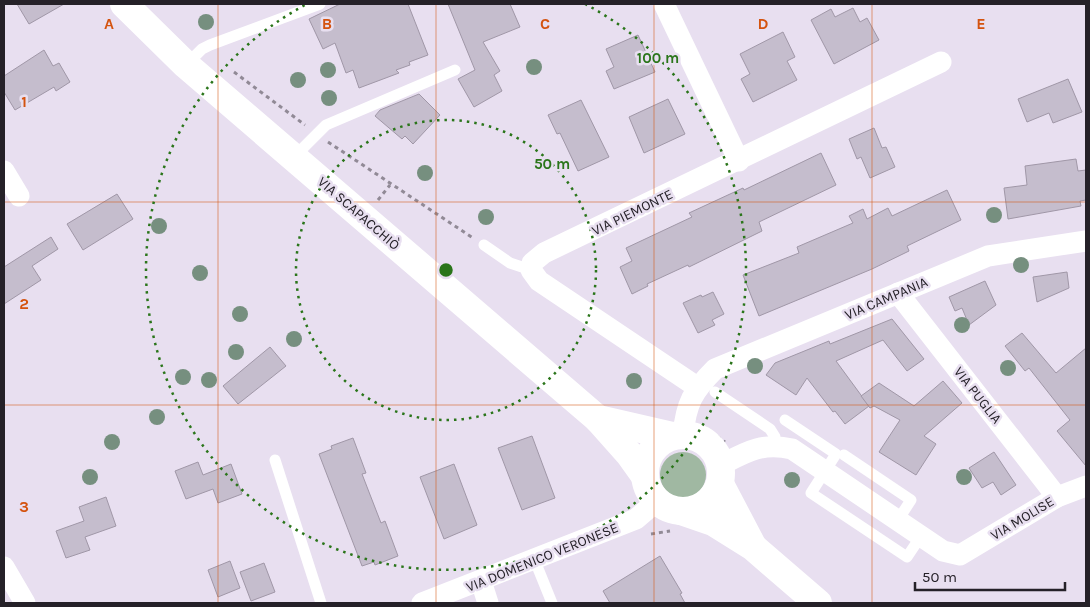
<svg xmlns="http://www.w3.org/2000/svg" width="1090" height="607" viewBox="0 0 1090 607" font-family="Karla,sans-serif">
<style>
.green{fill:#a0b8a2}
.building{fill:#c5bdcd;stroke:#a097a7}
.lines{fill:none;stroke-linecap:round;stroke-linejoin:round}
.path{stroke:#918a96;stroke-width:3;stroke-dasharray:4 4;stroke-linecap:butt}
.service{stroke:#fff;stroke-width:11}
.minor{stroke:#fff;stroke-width:21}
.tertiary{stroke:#fff;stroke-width:28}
.tree{fill:#768f7f}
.grid{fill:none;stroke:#d4530f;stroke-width:1;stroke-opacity:0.55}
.ring{fill:none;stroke:#2a751a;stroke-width:2.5;stroke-dasharray:2.5 5}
.labels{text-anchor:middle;stroke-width:5;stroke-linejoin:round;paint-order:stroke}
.street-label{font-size:14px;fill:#252128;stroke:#e8dff0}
.grid-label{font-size:16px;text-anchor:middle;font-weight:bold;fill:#d4530f;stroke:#e8dff0;stroke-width:5;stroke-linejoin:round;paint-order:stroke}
.centre{fill:#2a751a;stroke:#e8dff0;stroke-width:2.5}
.ring-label{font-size:15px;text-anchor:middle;font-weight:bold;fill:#2a751a;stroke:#e8dff0;stroke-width:5;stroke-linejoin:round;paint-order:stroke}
</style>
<rect width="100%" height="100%" fill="#e8dff0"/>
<!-- green -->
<circle class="green" cx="683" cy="475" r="23"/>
<!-- building -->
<g class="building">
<polygon points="17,4 64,4 29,24"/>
<polygon points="340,4 408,4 428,55 409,62 410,65 396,70 399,73 359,88 353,70 346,73 335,43 323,49 309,19"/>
<polygon points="448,4 510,4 520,27 483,42 500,71 494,75 502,91 474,107 458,79 475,70"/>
<polygon points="853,8 860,22 867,18 879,40 834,64 811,20 831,9 835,17"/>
<polygon points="783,32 795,57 787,61 797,80 753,102 741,79 750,74 740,54"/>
<polygon points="638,35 655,72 614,89 606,71 614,67 606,49"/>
<polygon points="44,50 53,66 59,63 70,82 56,91 54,87 15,110 4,92 4,76"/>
<polygon points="1068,79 1082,112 1053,123 1049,113 1027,122 1018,99"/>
<polygon points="419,94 440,115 413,144 405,136 402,139 375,116 380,110"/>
<polygon points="668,99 685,134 644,153 629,117"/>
<polygon points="581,100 609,157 578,171 560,133 557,134 548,115"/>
<polygon points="874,128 882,148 886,147 895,167 870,178 861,157 857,159 849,139"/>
<polygon points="821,153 836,185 759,222 762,231 689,267 688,265 647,284 648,286 632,294 620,267 632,261 626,248 692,217 689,213 743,188 744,190"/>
<polygon points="1076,159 1078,171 1086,170 1086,200 1080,201 1081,206 1008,219 1004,188 1027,185 1025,166"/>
<polygon points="947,190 961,220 907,246 909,251 872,269 759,316 743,275 799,253 797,247 853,223 849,216 863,209 867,219 888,208 892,216"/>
<polygon points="117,194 133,219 83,250 67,224"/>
<polygon points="51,237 58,249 32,266 41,280 4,304 4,267"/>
<polygon points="1067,272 1069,288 1037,302 1033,277"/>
<polygon points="985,281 996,305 969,325 962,308 955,311 949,297"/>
<polygon points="713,292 724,314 712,320 715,325 698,333 683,303 701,295 702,297"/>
<polygon points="892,319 924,359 907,371 883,340 836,361 869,406 845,424 835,411 833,412 807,378 796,395 766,375 775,363 829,341 830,344"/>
<polygon points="1022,333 1056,373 1086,348 1086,466 1057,431 1070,420 1029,368 1025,371 1005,346"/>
<polygon points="270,347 286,366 238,404 223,386"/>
<polygon points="943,381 962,403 924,436 936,444 916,475 879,452 900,420 874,406 870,408 861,396 879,383 914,406"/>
<polygon points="532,436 555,498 522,510 498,448"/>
<polygon points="353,438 366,473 362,474 381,523 385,521 398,556 375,565 374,562 362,566 319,454 332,449 331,446"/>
<polygon points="994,452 1016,485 1001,495 993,482 982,488 969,468"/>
<polygon points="198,462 203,475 231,464 242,494 218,503 213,489 186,499 175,471"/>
<polygon points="454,464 477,525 444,539 420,477"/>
<polygon points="106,497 116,526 85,537 90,550 66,558 56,531 84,521 79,507"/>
<polygon points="660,556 682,593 680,594 685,603 610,603 603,591"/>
<polygon points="230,561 240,588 218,597 208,570"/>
<polygon points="264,563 275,592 251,601 240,572"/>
</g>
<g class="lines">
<!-- path -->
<g class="path">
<polyline points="234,72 305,125"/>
<polyline points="328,142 473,238"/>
<polyline points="378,200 390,185"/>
<polyline points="704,427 725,442"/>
<polyline points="651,534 670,531"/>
</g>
<!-- service -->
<g class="service">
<polyline points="186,65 202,49 210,45 320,4"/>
<polyline points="294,157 326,125 455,70"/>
<polyline points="484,245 510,263 531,270"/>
<polyline points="715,392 770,429 775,437 775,445"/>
<polyline points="785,420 836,454 811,493 907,557 921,536"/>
<polyline points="844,455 911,500 898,520"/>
<polyline points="275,460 321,603"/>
<polyline points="535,561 552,603"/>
</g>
<!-- minor -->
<g class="minor">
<polyline points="664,4 739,161"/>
<polyline points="4,171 19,196"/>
<polyline points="898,293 1057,497"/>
<polyline points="697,387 539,281 531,270 532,263 544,253 941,62"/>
<path d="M683 435C686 403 693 391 715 369L988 256 1086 241"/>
<path d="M721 465C746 452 762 442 792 449L943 551 960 555 1057 497 1086 486"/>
<polyline points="4,567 25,603"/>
<polyline points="481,581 488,603"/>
<polyline points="422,603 636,519 657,501"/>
</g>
<!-- tertiary -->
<g class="tertiary">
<polyline points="124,4 186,65 598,419 630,455 645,476"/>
<polyline points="598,419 672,436"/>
<circle cx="683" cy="473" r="38"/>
<polyline points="720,484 752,545"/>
<polyline points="681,511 713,522 753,547 818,603"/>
</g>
</g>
<!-- trees -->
<g class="tree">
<circle cx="206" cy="22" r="8"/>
<circle cx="534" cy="67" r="8"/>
<circle cx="328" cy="70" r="8"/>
<circle cx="298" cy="80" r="8"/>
<circle cx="329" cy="98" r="8"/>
<circle cx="425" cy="173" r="8"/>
<circle cx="994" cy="215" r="8"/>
<circle cx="486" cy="217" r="8"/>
<circle cx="159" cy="226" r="8"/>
<circle cx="1021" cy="265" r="8"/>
<circle cx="200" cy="273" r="8"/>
<circle cx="240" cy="314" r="8"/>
<circle cx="962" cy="325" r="8"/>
<circle cx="294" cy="339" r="8"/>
<circle cx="236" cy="352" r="8"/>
<circle cx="755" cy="366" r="8"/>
<circle cx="1008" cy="368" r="8"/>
<circle cx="183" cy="377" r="8"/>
<circle cx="209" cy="380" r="8"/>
<circle cx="634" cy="381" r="8"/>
<circle cx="157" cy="417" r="8"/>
<circle cx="112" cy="442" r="8"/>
<circle cx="90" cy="477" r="8"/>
<circle cx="964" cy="477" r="8"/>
<circle cx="792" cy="480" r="8"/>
</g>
<!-- grid -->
<path class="grid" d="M218 4V603M436 4V603M654 4V603M872 4V603M4 202H1086M4 405H1086"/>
<!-- distance rings -->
<g class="ring">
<circle cx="446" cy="270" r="150"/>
<path d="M585 4A300 300 0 1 1 307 4"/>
</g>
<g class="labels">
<!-- street labels -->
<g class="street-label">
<text transform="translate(632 212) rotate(-26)" y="5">VIA PIEMONTE</text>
<text transform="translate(359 213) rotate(41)" y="5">VIA SCAPACCHIÒ</text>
<text transform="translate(886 298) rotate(-23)" y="5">VIA CAMPANIA</text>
<text transform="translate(978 395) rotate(52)" y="5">VIA PUGLIA</text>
<text transform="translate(1022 518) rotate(-31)" y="5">VIA MOLISE</text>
<text transform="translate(542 557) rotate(-22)" y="5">VIA DOMENICO VERONESE</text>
</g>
</g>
<g class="grid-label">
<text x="109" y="29">A</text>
<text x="327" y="29">B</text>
<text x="545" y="29">C</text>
<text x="763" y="29">D</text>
<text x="981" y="29">E</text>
<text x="24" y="107">1</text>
<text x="24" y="309">2</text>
<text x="24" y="512">3</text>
</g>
<circle cx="446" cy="270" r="8" class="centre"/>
<g class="ring-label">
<text x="658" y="63">100 m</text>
<text x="552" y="169">50 m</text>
</g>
<!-- border -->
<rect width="1090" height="607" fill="none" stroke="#252128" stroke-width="10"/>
<!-- scale -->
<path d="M915 582v8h150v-8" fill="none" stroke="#252128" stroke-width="2.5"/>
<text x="922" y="582" font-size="15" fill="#252128" stroke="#e8dff0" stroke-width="4" paint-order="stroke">50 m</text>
</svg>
